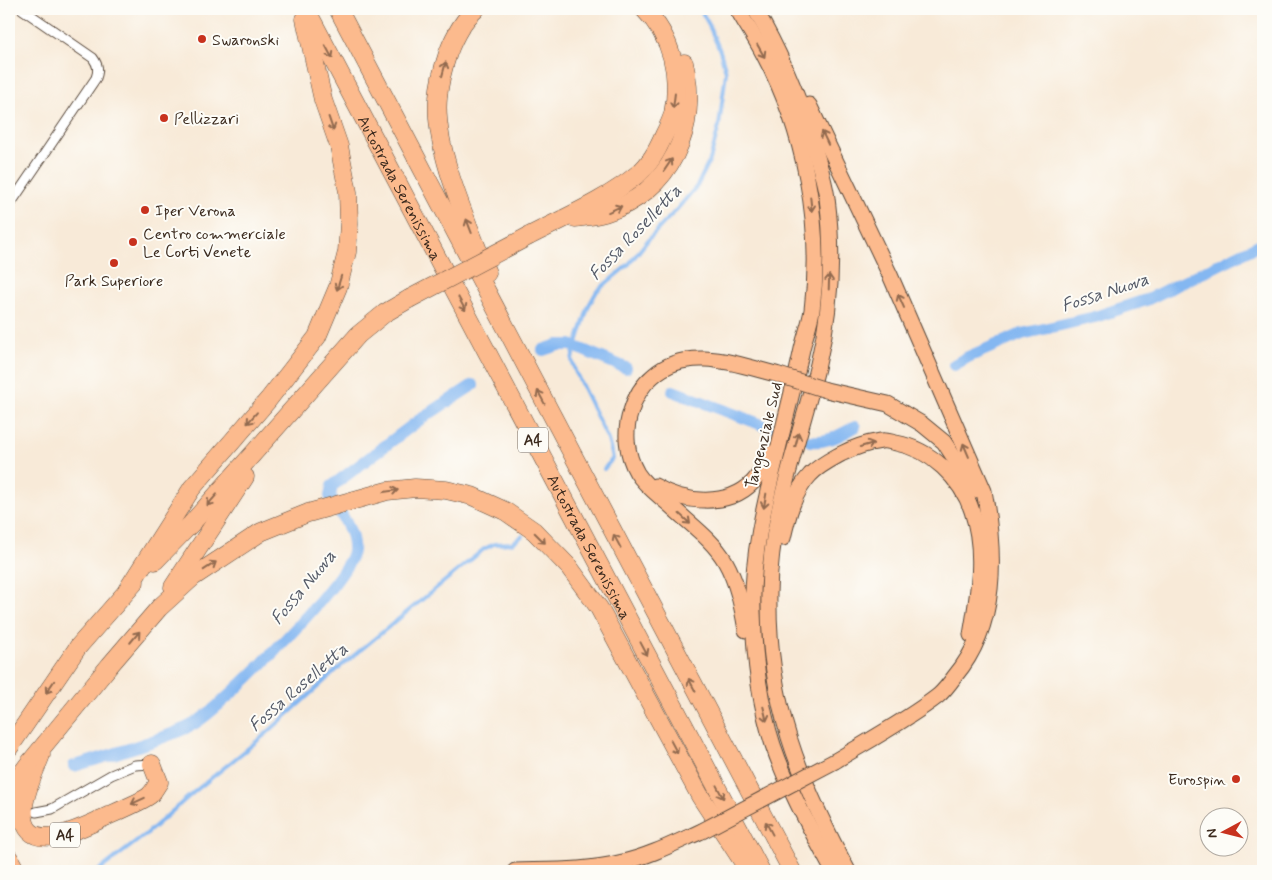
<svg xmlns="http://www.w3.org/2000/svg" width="1272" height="880" viewBox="0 0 1272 880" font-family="Mynerve,sans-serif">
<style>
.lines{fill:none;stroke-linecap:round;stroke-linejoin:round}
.stream{stroke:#84b7f1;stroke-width:4}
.canal{stroke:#84b7f1;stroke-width:12}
.minor-casing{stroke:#57473a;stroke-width:11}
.trunk-casing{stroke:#57473a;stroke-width:17}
.motorway-casing{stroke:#57473a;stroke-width:19}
.minor{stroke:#fff;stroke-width:9}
.trunk{stroke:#fcba8d;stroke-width:15}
.motorway{stroke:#fcba8d;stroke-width:18}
.trunk-bridge-casing{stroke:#57473a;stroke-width:17;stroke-linecap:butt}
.motorway-bridge-casing{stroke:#57473a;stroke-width:19;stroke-linecap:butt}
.trunk-bridge{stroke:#fcba8d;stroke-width:15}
.motorway-bridge{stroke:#fcba8d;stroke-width:18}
.oneway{stroke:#926b50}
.poi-dot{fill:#c8321e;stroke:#fdfcf7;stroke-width:2}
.labels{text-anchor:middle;stroke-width:4;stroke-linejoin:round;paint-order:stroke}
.shield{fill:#fdfcf7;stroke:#75695f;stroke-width:1}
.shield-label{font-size:15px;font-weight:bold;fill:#3b2a1e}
.poi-label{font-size:16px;fill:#3b2a1e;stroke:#fdfcf7;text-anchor:start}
.street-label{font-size:16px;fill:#3b2a1e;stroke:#fdfcf7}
.water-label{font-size:18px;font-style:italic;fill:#555b68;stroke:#fdfcf7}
</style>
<rect width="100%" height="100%" fill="#fdfcf7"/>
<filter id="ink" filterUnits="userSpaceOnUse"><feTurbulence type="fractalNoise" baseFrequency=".02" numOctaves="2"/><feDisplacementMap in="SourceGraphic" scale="10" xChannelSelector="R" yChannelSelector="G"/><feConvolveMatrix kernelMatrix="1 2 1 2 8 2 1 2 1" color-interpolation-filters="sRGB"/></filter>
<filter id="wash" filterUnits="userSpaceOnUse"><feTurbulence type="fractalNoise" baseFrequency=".0096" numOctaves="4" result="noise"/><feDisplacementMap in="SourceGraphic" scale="20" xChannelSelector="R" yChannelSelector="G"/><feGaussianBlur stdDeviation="1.12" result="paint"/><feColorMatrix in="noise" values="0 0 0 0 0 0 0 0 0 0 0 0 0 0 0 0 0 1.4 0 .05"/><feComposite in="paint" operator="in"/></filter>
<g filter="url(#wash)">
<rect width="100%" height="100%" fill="#f8ead8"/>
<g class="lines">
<!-- stream -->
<g class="stream">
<polyline points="604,469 613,458 608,440 575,371 572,360 573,355 589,305 597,291 629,264 648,240 678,208 697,186 710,160 719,126 726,72 720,51 708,23 700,9"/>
<polyline points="98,871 144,836 194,792 267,733 341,666 484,549 494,544 512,543 522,536"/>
</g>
<!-- canal -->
<g class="canal">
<polyline points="543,350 558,345 571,345 626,368"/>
<polyline points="954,365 968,357 1022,334 1095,317 1146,300 1263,243"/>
<polyline points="673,391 768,427"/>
<path d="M810 441C828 443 840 435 855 427"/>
<path d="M74 766C100 759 125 750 150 742 164 737 179 732 192 725 221 710 349 580 353 551 355 532 340 512 330 496L332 486 418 421 473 385"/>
</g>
</g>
</g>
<g filter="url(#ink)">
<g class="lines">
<!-- minor casing -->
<g class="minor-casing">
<g id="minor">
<path d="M9 206 96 78C99 70 98 65 93 58L22 9"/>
<polyline points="36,812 52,809 111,775 135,765 152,764"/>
</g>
</g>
<!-- trunk casing -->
<g class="trunk-casing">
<g id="trunk">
<path d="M737 9C746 24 756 39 764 55 804 130 823 225 812 310 810 323 805 336 802 349 796 377 789 405 782 433 768 491 751 550 753 611 754 655 759 702 773 745 788 789 811 830 833 871"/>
<path d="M755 9C779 50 797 92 811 137 817 157 824 177 827 198 834 253 831 310 818 364 800 440 770 513 769 593 767 701 798 777 848 871"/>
<path d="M809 105 890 275 984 491C996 554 998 625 955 676 950 683 944 691 938 696 907 720 868 741 835 761"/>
<polyline points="826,390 888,404 922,424 944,442 975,490"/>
<path d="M655 486C683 503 728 508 753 482 761 473 766 463 772 453"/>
<path d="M783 538C788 516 794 492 810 475 818 466 830 460 841 454 853 448 868 443 881 441 886 440 891 442 896 443 930 449 961 478 972 511 986 552 978 594 971 635"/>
<path d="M746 630C742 606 737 582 725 561 713 540 690 524 672 507 660 496 646 487 637 473 626 454 624 431 631 411 635 397 642 385 653 376 688 344 739 365 779 375"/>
<path d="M515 871C551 870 588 871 623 862 650 856 677 842 702 831"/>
</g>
</g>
<!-- motorway casing -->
<g class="motorway-casing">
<g id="motorway">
<path id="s1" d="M306 9 761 871"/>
<polyline points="338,9 792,871"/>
<path d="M476 9C463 20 454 37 448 53 443 68 439 83 438 98 433 148 469 226 487 273"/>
<path d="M575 218C585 217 595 216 605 213 671 192 700 127 684 63"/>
<path d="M529 236C566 217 607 200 639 173 650 164 658 149 664 135 667 129 671 121 673 114 681 75 672 37 644 9"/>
<polyline points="155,561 191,524 358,335 385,313 409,299"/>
<polyline points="173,587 245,477"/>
<polyline points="127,590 192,488 268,400 317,337 338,287 347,252 349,224 348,192 339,146 323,100 305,19"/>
<polyline points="9,748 78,647 135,582"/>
<path d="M41 755C35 771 26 789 24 806 19 858 75 831 99 820 109 815 144 801 150 795 154 791 156 786 159 782L152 764"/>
<polyline points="9,791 27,766 110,665 159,608 193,577 261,532 308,513 387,491 415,488 446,490 472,496 505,511 534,531 569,567 599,608 700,796 749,871"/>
<polyline points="9,824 12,809 22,788"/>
<polyline points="9,858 16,871"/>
</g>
</g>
<!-- minor -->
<use href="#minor" class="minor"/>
<!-- trunk -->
<use href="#trunk" class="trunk"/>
<!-- motorway -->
<use href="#motorway" class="motorway"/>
<!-- trunk-bridge casing -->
<g class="trunk-bridge-casing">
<g id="trunk-bridge">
<polyline points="779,375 826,390"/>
<polyline points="702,831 835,761"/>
</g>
</g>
<!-- motorway-bridge casing -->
<g class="motorway-bridge-casing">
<polyline id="motorway-bridge" points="409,299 529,236"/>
</g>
<!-- trunk-bridge -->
<use href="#trunk-bridge" class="trunk-bridge"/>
<!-- motorway-bridge -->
<use href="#motorway-bridge" class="motorway-bridge"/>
</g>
<!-- one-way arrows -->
<defs><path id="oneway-shaft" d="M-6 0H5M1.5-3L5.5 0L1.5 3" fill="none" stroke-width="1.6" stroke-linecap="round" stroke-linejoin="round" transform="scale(1.25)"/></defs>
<g class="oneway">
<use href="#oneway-shaft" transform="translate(761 51) rotate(60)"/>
<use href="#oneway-shaft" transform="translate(329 52) rotate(62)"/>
<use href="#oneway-shaft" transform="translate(444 69) rotate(-75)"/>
<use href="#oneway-shaft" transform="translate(674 101) rotate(97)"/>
<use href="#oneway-shaft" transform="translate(331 124) rotate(71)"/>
<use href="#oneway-shaft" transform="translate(825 138) rotate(-115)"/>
<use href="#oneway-shaft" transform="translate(668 165) rotate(-56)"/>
<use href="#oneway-shaft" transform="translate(811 204) rotate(84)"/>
<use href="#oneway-shaft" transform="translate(615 209) rotate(-24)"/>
<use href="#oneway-shaft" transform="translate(469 226) rotate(-111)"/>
<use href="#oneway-shaft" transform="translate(829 282) rotate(-88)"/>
<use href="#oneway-shaft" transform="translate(339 283) rotate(107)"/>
<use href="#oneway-shaft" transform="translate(901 301) rotate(-114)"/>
<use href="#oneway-shaft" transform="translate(462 304) rotate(62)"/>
<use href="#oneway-shaft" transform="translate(541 397) rotate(-118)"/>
<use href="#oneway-shaft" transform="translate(252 418) rotate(131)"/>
<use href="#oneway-shaft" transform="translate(797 440) rotate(-75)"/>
<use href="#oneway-shaft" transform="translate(867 445) rotate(-16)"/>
<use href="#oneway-shaft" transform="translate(966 450) rotate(-113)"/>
<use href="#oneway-shaft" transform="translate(391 491) rotate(-8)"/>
<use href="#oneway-shaft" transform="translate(212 500) rotate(131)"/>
<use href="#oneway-shaft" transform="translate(765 501) rotate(100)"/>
<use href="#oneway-shaft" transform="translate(685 519) rotate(43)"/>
<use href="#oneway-shaft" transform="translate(540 538) rotate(45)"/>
<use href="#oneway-shaft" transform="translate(617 541) rotate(-118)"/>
<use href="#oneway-shaft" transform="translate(210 566) rotate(-33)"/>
<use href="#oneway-shaft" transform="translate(135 637) rotate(-50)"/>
<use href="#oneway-shaft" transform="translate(644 649) rotate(62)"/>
<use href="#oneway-shaft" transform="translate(692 685) rotate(-118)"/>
<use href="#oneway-shaft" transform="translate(50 687) rotate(124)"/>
<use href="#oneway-shaft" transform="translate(765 714) rotate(77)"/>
<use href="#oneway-shaft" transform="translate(674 747) rotate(62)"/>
<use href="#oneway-shaft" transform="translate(720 792) rotate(62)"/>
<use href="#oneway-shaft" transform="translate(138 801) rotate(155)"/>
<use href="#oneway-shaft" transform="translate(769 828) rotate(-118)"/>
</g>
</g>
<!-- markers -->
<g class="poi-dot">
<circle cx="202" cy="39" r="5"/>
<circle cx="164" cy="118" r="5"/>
<circle cx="145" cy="210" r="5"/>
<circle cx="133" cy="242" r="5"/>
<circle cx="114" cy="263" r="5"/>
<circle cx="1236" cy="779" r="5"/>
</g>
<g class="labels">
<!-- shield labels -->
<g class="shield">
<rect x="518" y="427.5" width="30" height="25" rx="4"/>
<rect x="50" y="822.5" width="30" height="25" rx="4"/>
</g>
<g class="shield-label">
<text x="533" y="445">A4</text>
<text x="65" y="840">A4</text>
</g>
<!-- poi labels -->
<g class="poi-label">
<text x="212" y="45">Swaronski</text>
<text x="174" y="124">Pellizzari</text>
<text x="155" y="216">Iper Verona</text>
<text x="143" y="239">Centro commerciale<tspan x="143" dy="18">Le Corti Venete</tspan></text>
<text x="114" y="286" text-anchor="middle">Park Superiore</text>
<text x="1226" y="785" text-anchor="end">Eurospin</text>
</g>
<!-- street labels -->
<g class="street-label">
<text dy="6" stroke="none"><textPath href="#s1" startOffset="202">Autostrada Serenissima</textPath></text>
<text transform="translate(763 435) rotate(-76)" y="6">Tangenziale Sud</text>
<text dy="6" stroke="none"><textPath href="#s1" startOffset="608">Autostrada Serenissima</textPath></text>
</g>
<!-- water labels -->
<g class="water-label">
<text transform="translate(635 232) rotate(-46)" y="6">Fossa Roselletta</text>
<text transform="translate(1105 292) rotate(-18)" y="6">Fossa Nuova</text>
<text transform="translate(303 587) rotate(-50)" y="6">Fossa Nuova</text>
<text transform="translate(298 687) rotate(-41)" y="6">Fossa Roselletta</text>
</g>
</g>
<!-- margin -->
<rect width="1272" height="880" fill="none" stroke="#fdfcf7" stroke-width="30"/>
<!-- north arrow -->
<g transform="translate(1224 832) rotate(263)"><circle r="24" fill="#fdfcf7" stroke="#afa8a0"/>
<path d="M0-4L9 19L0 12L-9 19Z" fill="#c8321e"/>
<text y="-8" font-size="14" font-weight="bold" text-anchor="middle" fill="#3b2a1e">N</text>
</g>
</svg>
